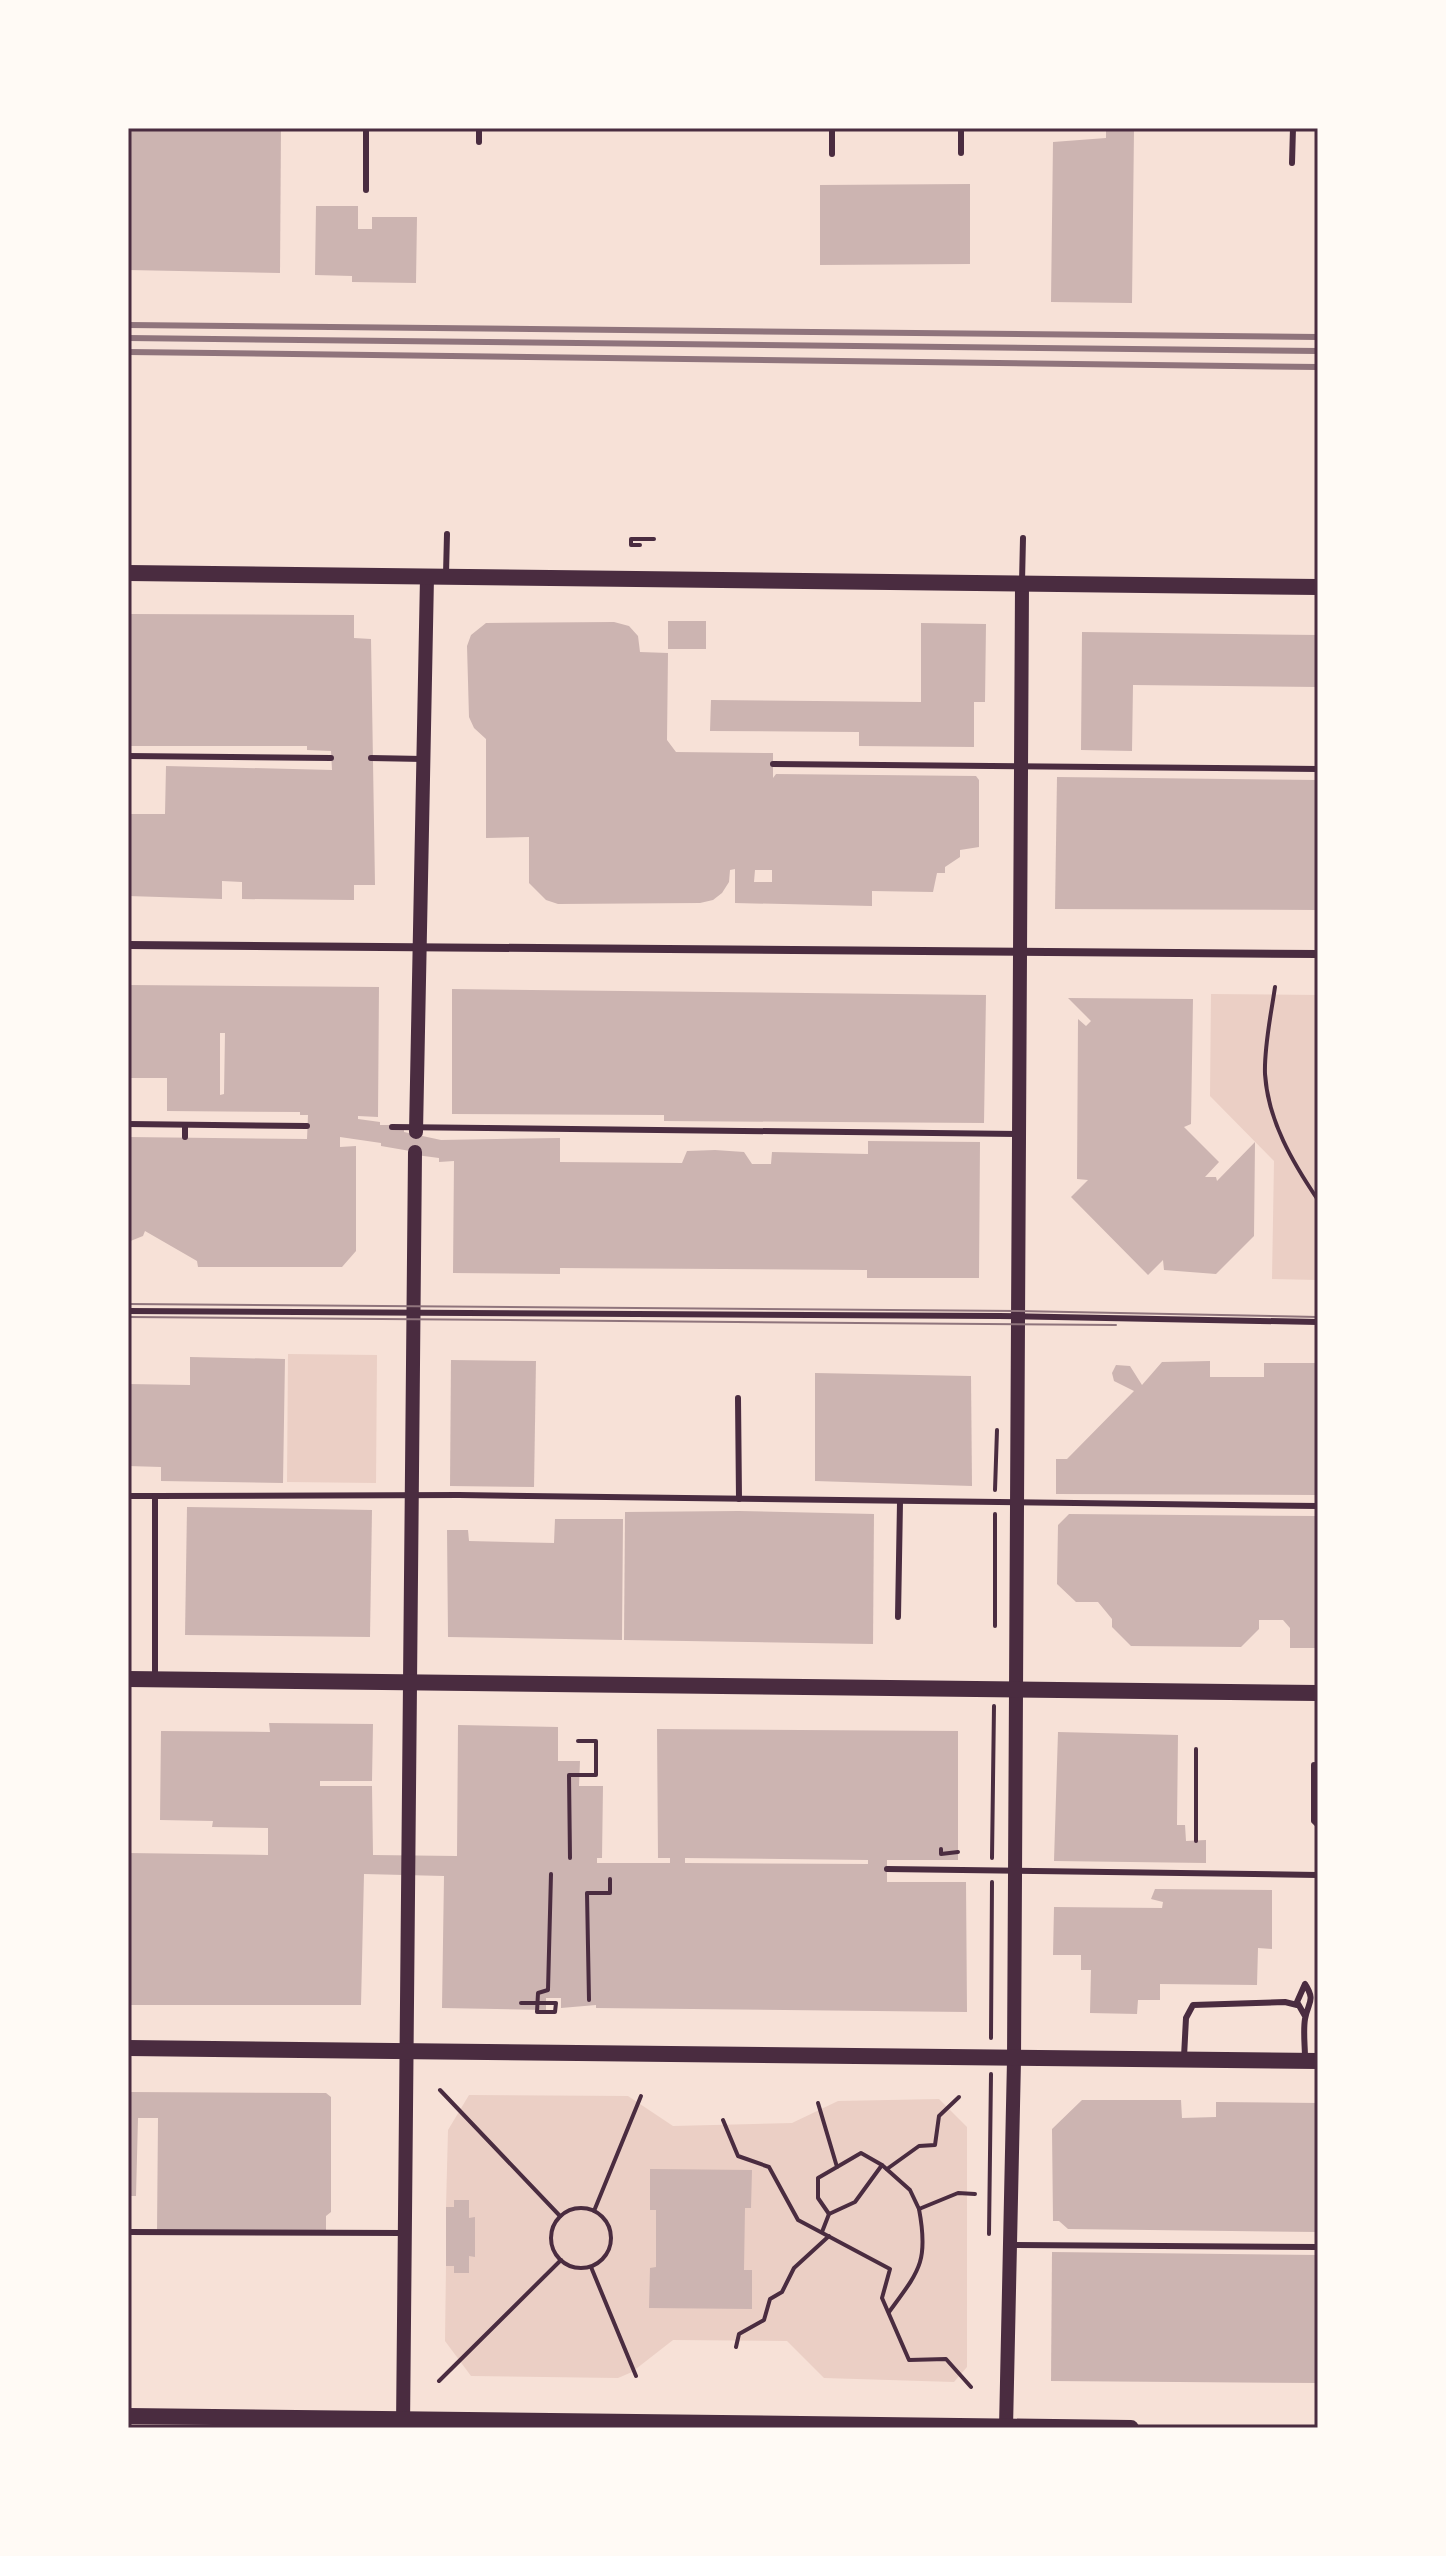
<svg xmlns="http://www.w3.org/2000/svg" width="1446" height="2556" viewBox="0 0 1446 2556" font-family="'PT Sans Narrow',sans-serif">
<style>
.green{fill:#ebcfc5}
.building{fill:#ccb4b1;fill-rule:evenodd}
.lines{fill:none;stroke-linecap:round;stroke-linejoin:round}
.path{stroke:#4a2c40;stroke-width:4}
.service{stroke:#4a2c40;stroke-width:6}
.minor{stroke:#4a2c40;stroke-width:8}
.tertiary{stroke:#4a2c40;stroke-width:14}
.secondary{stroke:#4a2c40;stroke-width:16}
.tram{stroke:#8f747c;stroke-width:2}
.rail{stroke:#8f747c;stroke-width:6}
.neatline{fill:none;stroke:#4a2c40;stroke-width:3}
</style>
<rect width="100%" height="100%" fill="#f7e1d7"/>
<!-- green -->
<g class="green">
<polygon points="1211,994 1318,995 1318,1280 1272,1279 1274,1161 1210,1096"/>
<polygon points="288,1354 377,1355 376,1483 287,1482"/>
<polygon points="469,2095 628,2096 673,2126 792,2123 838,2101 939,2099 967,2127 967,2367 954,2382 824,2378 787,2341 673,2340 632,2372 618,2378 471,2376 445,2341 446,2266 454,2266 455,2273 469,2273 469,2256 475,2256 475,2218 469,2218 469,2200 455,2200 454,2207 446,2207 448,2130"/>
</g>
<!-- building -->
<g class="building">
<polygon points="128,128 281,128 280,273 128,270"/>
<polygon points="1106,130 1134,130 1132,303 1051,302 1053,142 1106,138"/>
<polygon points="970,184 970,264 820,265 820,185"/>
<polygon points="316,206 358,206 358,229 372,229 372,217 417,217 416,283 352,282 352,276 315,275"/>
<polygon points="128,614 354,615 354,638 371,639 375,885 354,885 354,900 242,899 242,882 222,881 222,899 128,896 128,814 165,814 166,766 332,770 331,751 307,750 307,746 128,746"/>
<rect x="668" y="621" width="38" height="28"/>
<path d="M614 622 629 626 638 636 640 652 668 653 667 740 676 752 773 753V778L776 774 976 776 979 780V847L960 850V857L945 867V873H937L933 892 872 891V906L735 903V869L730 870 729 882 722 893 713 900 700 903 558 904 546 900 529 883V837L486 838V739L474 728 469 717 467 646 471 635 486 623ZM755 870H772V882H754Z"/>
<polygon points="921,623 986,624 985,702 974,702 974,747 859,746 859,732 710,731 711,700 921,702"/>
<polygon points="1082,632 1318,635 1318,687 1133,685 1132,751 1081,750"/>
<polygon points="1057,777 1318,780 1318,910 1055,909"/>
<path d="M128 985 379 987 378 1117 358 1116V1119L380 1122V1125H393L404 1128V1132L441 1140 560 1138V1162L682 1163 687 1151 715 1150 744 1152 752 1164H771L772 1152 868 1154V1141L980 1142 979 1278H867V1270L560 1268V1274L453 1273 454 1161 439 1162V1158L416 1155V1152L381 1146V1143L340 1137V1147L356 1146V1251L342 1267H198L197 1261 145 1231 143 1236 128 1242V1137L307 1139 308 1115H300V1112L167 1111V1078H128ZM220 1033H225L224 1094 220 1095Z"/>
<polygon points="452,989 986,995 984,1123 664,1121 664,1115 452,1114"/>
<polygon points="1068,998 1193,999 1191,1124 1184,1127 1219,1162 1205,1177 1216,1177 1217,1181 1255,1142 1254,1236 1216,1274 1164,1270 1163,1260 1148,1275 1071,1197 1088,1180 1077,1179 1078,1019 1086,1026 1091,1021"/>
<polygon points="190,1357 285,1359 283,1483 161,1481 161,1467 128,1466 128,1384 190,1385"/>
<polygon points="451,1360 536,1361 534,1487 450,1486"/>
<polygon points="1210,1361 1210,1377 1264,1377 1264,1363 1318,1363 1318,1495 1056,1494 1056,1459 1067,1459 1134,1391 1114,1381 1112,1373 1116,1365 1130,1366 1142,1385 1162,1362"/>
<polygon points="815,1373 971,1376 972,1486 815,1481"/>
<polygon points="187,1507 372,1510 370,1637 185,1635"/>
<polygon points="739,1511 874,1514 873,1644 624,1640 625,1512"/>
<polygon points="1069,1514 1316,1516 1315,1648 1290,1648 1290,1628 1283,1620 1259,1620 1259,1629 1241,1647 1131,1646 1112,1627 1112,1619 1098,1602 1076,1602 1057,1584 1058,1525"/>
<polygon points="555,1519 623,1519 622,1640 448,1637 447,1530 468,1530 469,1541 554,1543"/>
<path d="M269 1723 373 1724 372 1781H320V1786H372L373 1855 457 1856 458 1725 558 1727V1761H580L579 1786H603L602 1858H597V1863H670V1858H658L657 1729 958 1731V1860H887V1882H966L967 2012 596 2008V2005L561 2008V1998H546V2010L442 2008 444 1876 364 1874 361 2005H128V1853L268 1855V1828L212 1827 213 1821 160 1820 161 1731 270 1732ZM685 1858 868 1860V1864L685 1863Z"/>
<polygon points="1058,1732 1178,1735 1177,1825 1185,1825 1186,1841 1206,1840 1206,1863 1054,1861"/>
<polygon points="1155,1889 1272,1890 1272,1949 1258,1948 1257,1985 1160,1984 1160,2000 1138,2000 1137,2014 1090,2013 1091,1970 1081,1970 1081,1955 1053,1955 1054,1907 1162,1908 1163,1902 1151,1899"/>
<polygon points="128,2092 326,2093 331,2097 331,2212 326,2216 326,2232 157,2231 158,2118 138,2118 136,2196 128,2196"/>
<polygon points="1082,2100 1181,2100 1182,2118 1216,2117 1216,2102 1318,2103 1318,2232 1068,2229 1059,2221 1053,2221 1052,2129"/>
<polygon points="650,2169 752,2170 751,2208 745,2208 744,2270 752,2270 752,2309 649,2308 650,2268 656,2267 656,2210 650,2210"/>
<polygon points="454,2200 469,2200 469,2218 475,2217 475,2257 469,2256 469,2273 454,2273 454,2266 446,2266 446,2207 454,2207"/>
<polygon points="1052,2252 1318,2255 1318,2383 1051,2381"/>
</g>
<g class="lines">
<!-- path -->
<g class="path">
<polyline points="640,545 631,545 631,539 654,539"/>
<path d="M1275 987C1271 1015 1264 1046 1265 1074 1268 1121 1293 1163 1318 1200"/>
<polyline points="995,1490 997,1430"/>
<polyline points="995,1514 995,1626"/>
<polyline points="1196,1749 1196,1841"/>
<polyline points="941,1849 941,1854 958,1852"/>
<polyline points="570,1858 569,1775 596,1775 596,1741 578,1741"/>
<polyline points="992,1858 994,1706"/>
<polyline points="589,2000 587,1893 610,1893 610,1879"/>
<polyline points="521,2003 556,2003 555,2012 537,2012 538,1993 548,1990 551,1874"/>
<polyline points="991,2038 992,1882"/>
<polyline points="440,2090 560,2216"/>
<polyline points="818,2103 837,2167 818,2178 818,2198 829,2214"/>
<polyline points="723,2120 738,2156 769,2167 798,2220 890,2269 882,2298 909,2360 946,2359 971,2387"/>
<polyline points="837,2167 861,2153 882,2165"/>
<polyline points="887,2169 919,2146 935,2145 939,2116 959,2097"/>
<circle cx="581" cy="2238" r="30"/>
<polyline points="594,2211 641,2096"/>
<polyline points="822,2232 829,2214 855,2202 882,2165 910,2190 919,2209 958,2193 975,2194"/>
<polyline points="989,2234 991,2074"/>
<polyline points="591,2267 636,2376"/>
<path d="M889 2312C919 2271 929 2262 919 2209"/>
<polyline points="736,2347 739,2334 764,2320 770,2299 782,2292 794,2268 829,2236"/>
<polyline points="439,2381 561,2260"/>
</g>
<!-- service -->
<g class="service">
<polyline points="479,142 479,128"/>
<polyline points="961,153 961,128"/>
<polyline points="832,154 832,128"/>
<polyline points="1292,163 1293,128"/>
<polyline points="366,190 366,128"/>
<polyline points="446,574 447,534"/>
<polyline points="1022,582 1023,538"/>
<polyline points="128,756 331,758"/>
<polyline points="371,758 423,759"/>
<polyline points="773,764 1318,769"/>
<polyline points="128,1124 307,1126"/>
<polyline points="392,1127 1020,1134"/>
<polyline points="185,1137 185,1125"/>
<polyline points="128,1311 999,1316 1318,1322"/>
<polyline points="738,1398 739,1499"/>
<polyline points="128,1496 155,1496"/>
<polyline points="898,1617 900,1502"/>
<polyline points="155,1677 155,1496 459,1495 1318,1506"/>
<polyline points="1314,1765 1314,1821 1318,1825"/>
<polyline points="887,1869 1318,1875"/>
<polyline points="1184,2057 1186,2018 1193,2005 1285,2002 1297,2005"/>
<path d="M1305 2058C1305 2046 1303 2031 1305 2019 1308 2002 1316 2001 1305 1984L1297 2002 1305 2016"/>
<polyline points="128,2232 404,2233"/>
<polyline points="1010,2245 1318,2247"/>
</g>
<!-- minor -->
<polyline class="minor" points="128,945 1318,954"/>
<!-- tertiary -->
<g class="tertiary">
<polyline points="416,1132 427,577"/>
<polyline points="403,2428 415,1152"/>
<polyline points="1006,2428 1014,2060 1022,585"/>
</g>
<!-- secondary -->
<g class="secondary">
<polyline points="128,573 1318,587"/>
<polyline points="128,1679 1318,1693"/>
<polyline points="128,2048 1318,2061"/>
<polyline points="128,2416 1131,2428"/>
</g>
<!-- tram -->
<g class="tram">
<polyline points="128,1304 1018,1311 1318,1317"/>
<polyline points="128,1317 1116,1325"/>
</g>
<!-- rail -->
<g class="rail">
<polyline points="128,325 1318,337"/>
<polyline points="128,338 1318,351"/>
<polyline points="128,352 1318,367"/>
</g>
</g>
<!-- border -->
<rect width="1446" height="2556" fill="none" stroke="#fffaf5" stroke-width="260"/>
<rect x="130" y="130" width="1186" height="2296" class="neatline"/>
</svg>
